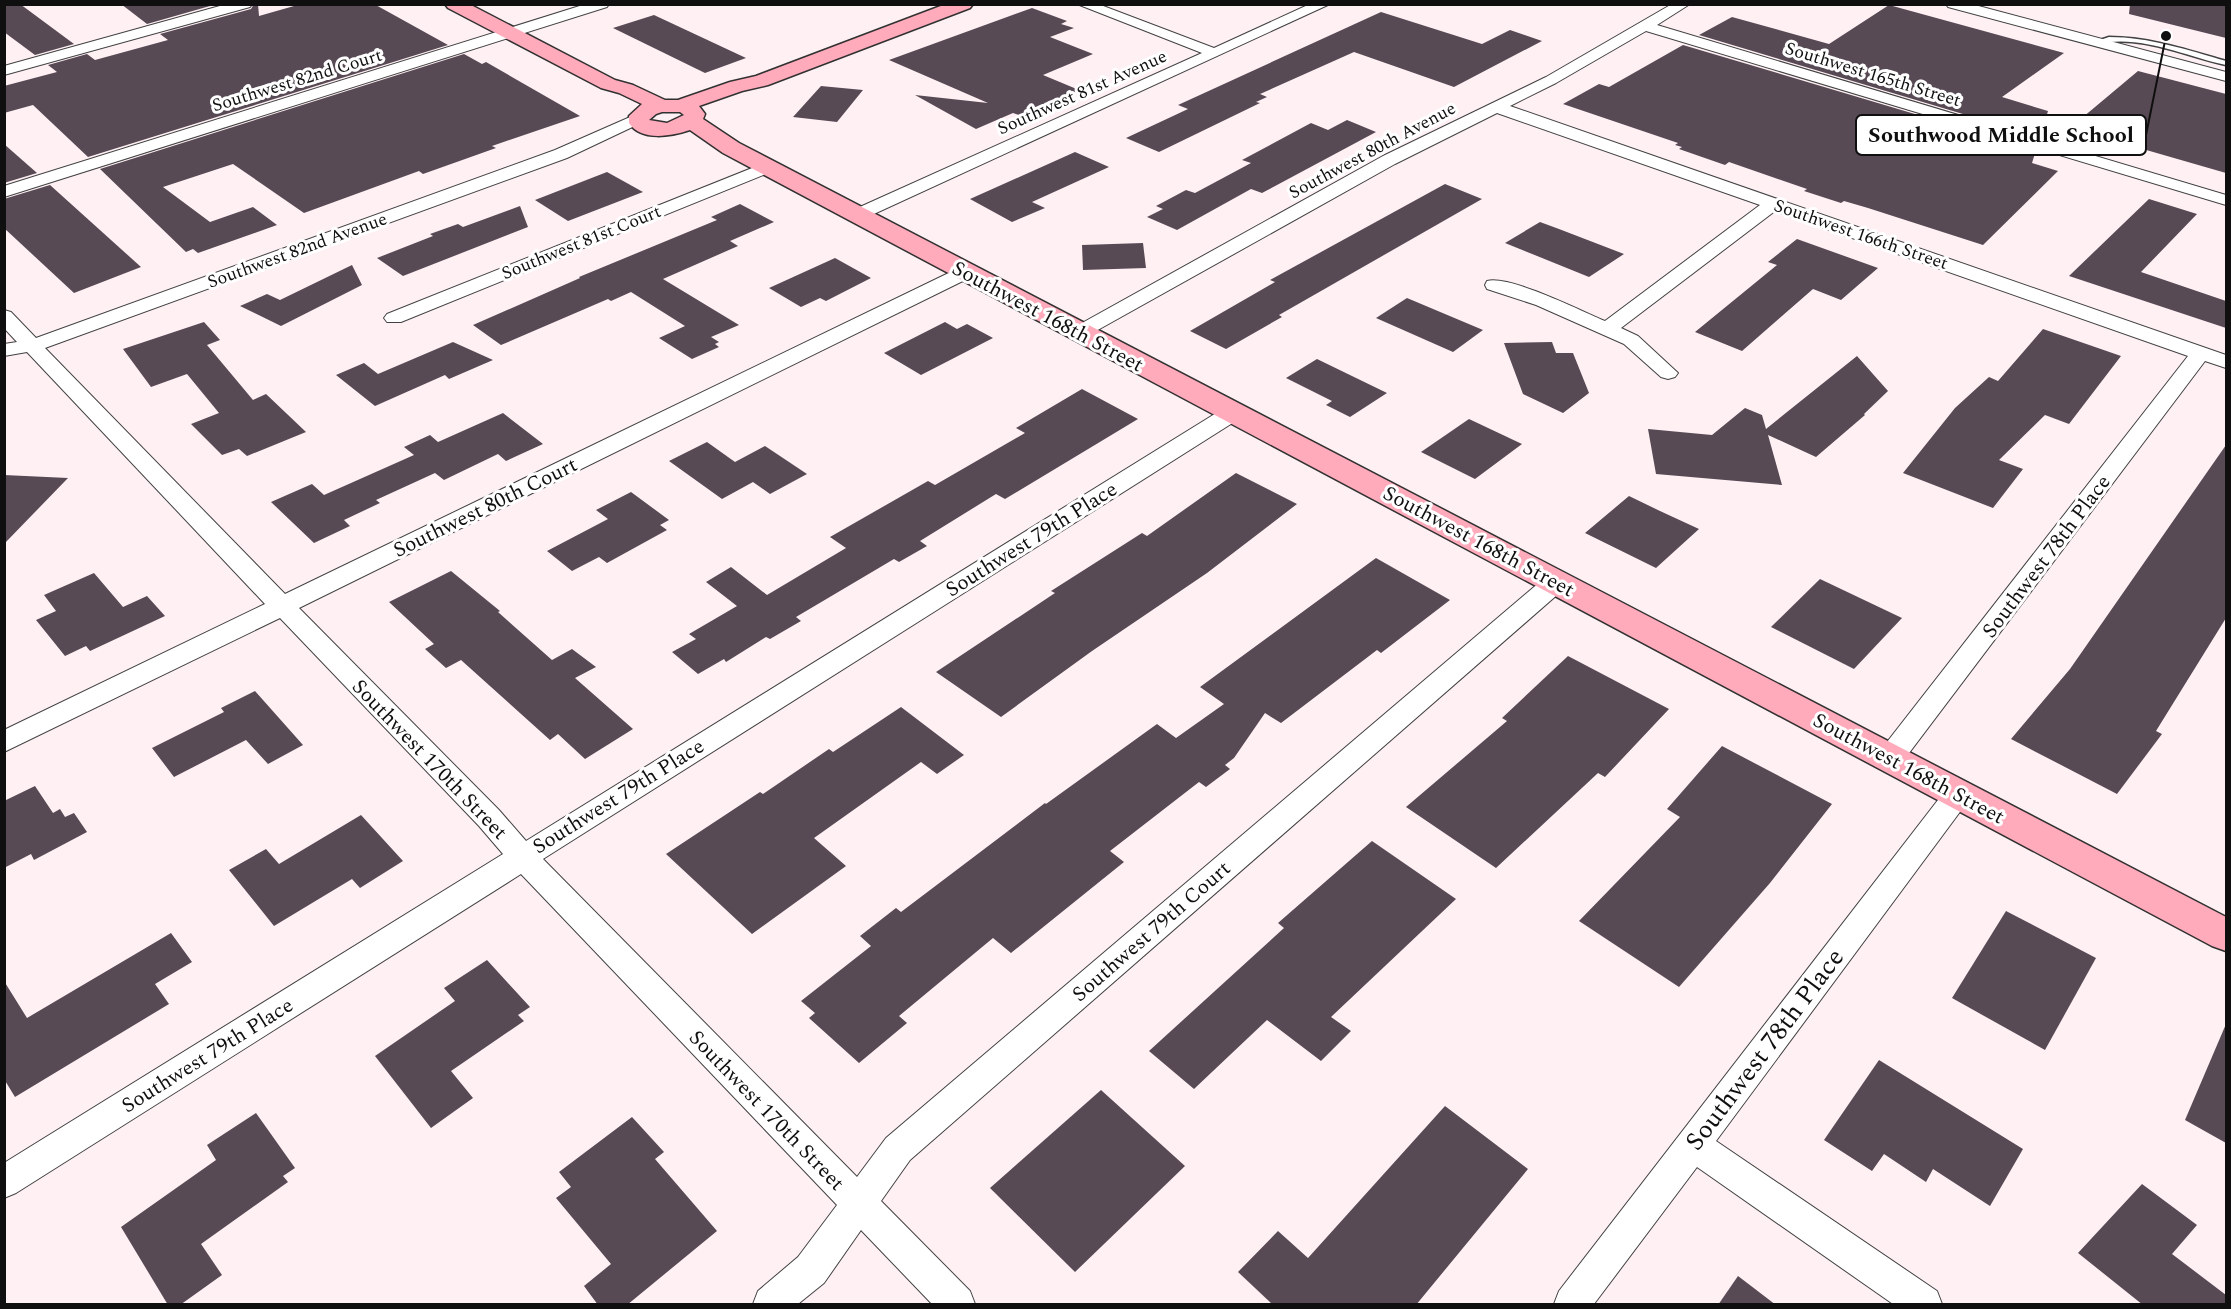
<svg xmlns="http://www.w3.org/2000/svg" width="2231" height="1309" viewBox="0 0 2231 1309" font-family="Spectral,serif">
<style>
.building{fill:#584a54}
.lines{fill:none;stroke-linecap:round;stroke-linejoin:round}
.lane-casing{stroke:#424242;stroke-width:3}
.street-casing{stroke:#424242;stroke-width:2}
.secondary-casing{stroke:#313131;stroke-width:3}
.lane{fill:#fff;fill-rule:evenodd}
.street{fill:#fff;fill-rule:evenodd}
.secondary{fill:#ffabbb;fill-rule:evenodd}
.labels{text-anchor:middle;stroke-width:6;stroke-linejoin:round;paint-order:stroke}
.far-street-label{font-size:18px;fill:#0f0f0f;stroke:#fff}
.street-label{font-size:21px;fill:#0f0f0f;stroke:#fff}
.near-street-label{font-size:26px;fill:#0f0f0f;stroke:#fff}
.leader{fill:none;stroke:#0f0f0f;stroke-width:2}
.callout-dot{fill:#0f0f0f;stroke:#fff;stroke-width:2}
.callout{fill:#fff;stroke:#0f0f0f;stroke-width:2}
.callout-label{font-size:22px;text-anchor:middle;font-weight:bold;fill:#0f0f0f}
</style>
<rect width="100%" height="100%" fill="#fff0f4"/>
<!-- building -->
<g class="building">
<polygon points="4,4 20,4 74,44 35,55 4,32"/>
<polygon points="121,4 217,4 147,24"/>
<polygon points="254,4 258,4 259,16 301,4 374,4 448,45 88,157 33,105 4,113 4,86 57,72 48,65 87,54 95,60 168,40 160,34 251,9"/>
<polygon points="2130,4 2226,4 2226,38 2129,14"/>
<polygon points="1889,5 2064,53 2002,97 2048,111 2040,137 1699,35 1732,17 1829,44"/>
<polygon points="1032,8 1067,21 1061,24 1074,28 1050,37 1093,54 1043,75 1079,90 1019,115 1013,113 976,129 915,95 988,103 889,60"/>
<polygon points="1381,12 1482,44 1510,30 1542,41 1454,87 1354,52 1260,94 1267,97 1256,102 1260,103 1159,152 1126,138 1188,109 1178,105"/>
<polygon points="654,15 746,58 705,73 613,28"/>
<polygon points="1683,45 2036,150 2032,163 2058,171 1983,245 1868,208 1844,201 1841,203 1804,191 1807,189 1729,162 1725,165 1679,149 1682,147 1675,145 1678,143 1563,104 1599,84 1609,87"/>
<polygon points="464,54 482,64 486,62 580,116 492,146 496,148 423,174 419,171 304,213 233,164 163,187 210,222 253,207 277,225 198,253 193,249 186,252 100,169"/>
<polygon points="2138,71 2226,94 2226,173 2070,128"/>
<polygon points="821,86 863,90 837,122 793,117"/>
<polygon points="1347,120 1376,132 1262,193 1251,189 1177,230 1147,217 1163,209 1156,206 1186,190 1195,193 1251,163 1242,160 1311,123 1328,130"/>
<polygon points="4,144 37,173 4,183"/>
<polygon points="1075,152 1109,167 1032,202 1045,208 1012,222 970,199"/>
<polygon points="607,172 643,192 568,221 535,200"/>
<polygon points="1445,184 1482,199 1279,315 1282,317 1226,349 1190,331 1275,282 1270,280"/>
<polygon points="50,185 141,267 74,293 4,228 4,199"/>
<polygon points="2149,199 2197,214 2141,272 2226,301 2226,328 2069,276"/>
<polygon points="740,204 774,222 730,241 738,246 663,279 739,325 711,337 719,342 715,344 719,347 692,359 659,338 685,326 631,292 611,301 608,299 501,345 473,325 580,278 579,277 717,220 711,217"/>
<polygon points="520,206 528,227 403,276 377,258 433,236 430,234 458,224 463,227"/>
<polygon points="1540,222 1559,229 1624,254 1589,277 1505,243"/>
<polygon points="1797,239 1878,268 1841,300 1813,289 1742,351 1695,332 1777,265 1768,262"/>
<polygon points="1143,243 1146,268 1083,270 1082,245"/>
<polygon points="835,258 871,278 826,301 820,298 801,307 769,288"/>
<polygon points="352,265 362,285 281,326 240,306 267,294 280,300"/>
<polygon points="1407,298 1483,330 1453,352 1376,318"/>
<polygon points="204,322 220,340 207,345 253,400 266,394 306,432 247,456 239,449 222,455 191,424 219,413 187,374 151,387 123,349"/>
<polygon points="945,322 957,329 967,324 993,338 921,375 884,353"/>
<polygon points="2043,329 2121,356 2069,424 2045,415 1999,460 2023,469 1993,508 1903,473 1955,408 1989,377 1998,381"/>
<polygon points="453,342 493,360 449,379 445,375 375,406 336,375 364,363 378,374"/>
<polygon points="1552,342 1556,353 1573,353 1589,393 1563,413 1523,394 1504,343"/>
<polygon points="1857,356 1888,391 1864,414 1865,415 1816,457 1768,435 1782,485 1656,474 1648,429 1712,435 1745,408 1762,415 1766,429"/>
<polygon points="1317,359 1387,393 1350,417 1326,405 1332,401 1286,378"/>
<polygon points="1082,389 1138,419 1005,499 996,494 920,541 927,546 899,562 894,559 796,617 801,621 770,639 766,637 726,662 724,659 698,674 672,652 696,639 689,634 737,606 706,582 731,567 767,595 846,548 830,537 928,481 935,485 1025,433 1016,428"/>
<polygon points="503,413 543,444 506,461 498,454 444,480 435,473 376,500 380,503 344,520 350,526 314,543 271,502 312,484 324,495 414,455 404,447 430,435 438,442"/>
<polygon points="1469,419 1522,444 1475,479 1421,452"/>
<polygon points="707,442 735,462 765,446 807,474 770,494 753,482 722,499 669,461"/>
<polygon points="2226,445 2226,618 2156,731 2162,734 2117,794 2011,739 2070,669"/>
<polygon points="1236,473 1297,504 1207,573 1092,651 1001,717 936,672 1055,593 1051,591 1142,533 1147,536"/>
<polygon points="4,475 68,478 4,544"/>
<polygon points="631,492 669,520 660,525 667,530 607,563 599,557 572,571 547,551 608,519 596,510"/>
<polygon points="1629,496 1660,511 1699,529 1656,568 1585,533"/>
<polygon points="1376,558 1450,600 1381,653 1377,650 1281,723 1265,713 1234,758 1225,765 1230,769 1206,787 1199,782 1110,851 1124,862 1011,953 993,938 899,1016 907,1023 859,1063 809,1018 815,1013 801,1001 871,946 860,936 896,908 901,912 1045,803 1046,804 1157,724 1176,738 1224,704 1200,687"/>
<polygon points="451,571 500,611 498,612 552,660 572,649 596,667 575,678 633,729 585,759 558,734 550,740 461,660 446,668 425,649 434,644 389,602"/>
<polygon points="94,573 123,607 147,596 165,616 90,651 86,646 65,656 36,620 56,611 44,595"/>
<polygon points="1820,579 1902,618 1854,669 1771,627"/>
<polygon points="1568,656 1669,709 1605,777 1598,773 1496,868 1406,807 1507,721 1502,718"/>
<polygon points="255,691 303,745 268,764 246,740 174,777 152,748 224,712 221,708"/>
<polygon points="901,707 964,755 937,774 921,762 814,838 846,866 752,934 666,854 760,792 763,794 829,749 833,752"/>
<polygon points="1722,746 1832,804 1770,883 1679,987 1579,921 1680,817 1667,809"/>
<polygon points="35,786 53,813 60,809 65,817 74,813 87,832 34,860 31,854 4,868 4,801"/>
<polygon points="361,815 403,861 360,888 352,879 274,926 229,870 266,849 279,864"/>
<polygon points="1372,841 1456,899 1331,1017 1351,1031 1321,1061 1267,1020 1194,1089 1149,1051 1284,928 1278,923"/>
<polygon points="2006,911 2096,958 2045,1050 1952,998"/>
<polygon points="171,933 192,962 155,984 169,1004 15,1097 4,1079 4,981 27,1018"/>
<polygon points="487,960 530,1007 518,1015 524,1021 451,1071 473,1098 431,1128 375,1056 455,1001 444,988"/>
<polygon points="2226,1024 2226,1143 2185,1120"/>
<polygon points="1879,1060 2023,1149 1990,1206 1933,1169 1926,1182 1884,1154 1872,1171 1824,1140"/>
<polygon points="1101,1090 1185,1166 1075,1272 990,1188"/>
<polygon points="1445,1106 1528,1169 1416,1305 1273,1305 1238,1272 1278,1231 1308,1258"/>
<polygon points="256,1113 295,1168 283,1176 288,1182 201,1244 222,1275 180,1305 168,1305 121,1227 216,1160 207,1145"/>
<polygon points="632,1117 664,1152 655,1159 717,1231 627,1305 598,1305 584,1286 611,1264 556,1198 571,1187 559,1172"/>
<polygon points="2142,1184 2197,1225 2172,1254 2226,1295 2226,1305 2143,1305 2078,1253"/>
<polygon points="1738,1276 1776,1305 1718,1305"/>
</g>
<g class="lines">
<!-- lane casing -->
<g class="lane-casing">
<path id="lane" d="M2109 37C2149 37 2188 50 2226 61V65C2184 56 2141 34 2097 44L2094 42Z"/>
</g>
<!-- street casing -->
<g class="street-casing">
<g id="street">
<polygon points="227,4 252,4 250,7 4,75 4,66"/>
<polygon points="586,4 609,4 607,7 4,197 4,186"/>
<polygon points="1077,4 1098,4 1214,48 1310,4 1330,4 863,219 851,219 848,215 851,211 1202,53"/>
<path d="M1672 4H1690L1657 25 2226 195V205L1646 31 1556 83 1510 106 2226 355V368L2205 361 1900 765 1890 768 1880 765 1876 758 1880 751 2188 356 1775 211 1621 328 1638 336 1678 373 1675 377 1668 379 1661 377 1624 344 1536 305 1487 289 1485 285 1487 281C1510 275 1581 311 1605 321L1760 205 1497 113 1395 164 1087 336H1073L1070 332 1073 328 1383 156 1546 77Z"/>
<polygon points="1946,4 1971,4 2226,72 2226,81 1948,7"/>
<polygon points="637,114 643,116 645,119 643,122 567,158 45,348 285,594 959,268 973,268 975,272 973,276 299,608 499,810 526,841 1226,407 1234,406 1242,407 1245,412 1242,417 543,859 857,1177 886,1138 1547,576 1556,574 1565,576 1568,582 1565,588 910,1160 881,1201 970,1291 975,1304 932,1304 861,1230 824,1283 798,1304 753,1304 758,1291 798,1257 837,1205 521,874 16,1193 4,1198 4,1163 503,854 479,826 280,618 4,752 4,730 265,604 27,352 4,356 4,344 17,342 4,328 4,310 11,312 36,338 555,150"/>
<polygon points="767,162 773,163 775,167 773,171 401,322 387,322 384,318 387,314"/>
<polygon points="1958,784 1968,787 1972,794 1968,801 1716,1141 1937,1291 1942,1304 1893,1304 1697,1167 1594,1304 1554,1304 1559,1291 1948,787"/>
</g>
</g>
<!-- secondary casing -->
<g class="secondary-casing">
<path id="secondary" d="M445 4H469L615 80 633 85 665 100H678L730 82 756 76 946 4H973L970 8 768 85 742 91 699 106 705 114 703 119 739 143 2226 917V951L2212 946 723 153 690 130C672 136 641 142 629 123V116L642 104 619 93 601 88 448 8ZM662 112H680L684 115 667 123 649 120 656 114Z"/>
</g>
<!-- lane -->
<use href="#lane" class="lane"/>
<!-- street -->
<use href="#street" class="street"/>
<!-- secondary -->
<use href="#secondary" class="secondary"/>
</g>
<g class="labels">
<!-- far-street labels -->
<g class="far-street-label">
<text transform="translate(1873 74) rotate(17)" y="6">Southwest 165th Street</text>
<text transform="translate(297 80) rotate(-17)" y="6">Southwest 82nd Court</text>
<text transform="translate(1082 92) rotate(-24)" y="6">Southwest 81st Avenue</text>
<text transform="translate(1372 150) rotate(-28)" y="6">Southwest 80th Avenue</text>
<text transform="translate(1861 234) rotate(19)" y="6">Southwest 166th Street</text>
<text transform="translate(581 242) rotate(-22)" y="6">Southwest 81st Court</text>
<text transform="translate(297 250) rotate(-20)" y="6">Southwest 82nd Avenue</text>
</g>
<!-- street labels -->
<g class="street-label">
<text transform="translate(1048 316) rotate(28)" y="7">Southwest 168th Street</text>
<text transform="translate(485 507) rotate(-26)" y="7">Southwest 80th Court</text>
<text transform="translate(1031 539) rotate(-32)" y="7">Southwest 79th Place</text>
<text transform="translate(1479 541) rotate(28)" y="7">Southwest 168th Street</text>
<text transform="translate(2046 556) rotate(-53)" y="7">Southwest 78th Place</text>
<text transform="translate(430 759) rotate(46)" y="7">Southwest 170th Street</text>
<text transform="translate(1909 768) rotate(28)" y="7">Southwest 168th Street</text>
<text transform="translate(618 796) rotate(-32)" y="7">Southwest 79th Place</text>
<text transform="translate(1151 931) rotate(-41)" y="7">Southwest 79th Court</text>
<text transform="translate(207 1055) rotate(-32)" y="7">Southwest 79th Place</text>
<text transform="translate(767 1110) rotate(46)" y="7">Southwest 170th Street</text>
</g>
<!-- near-street labels -->
<g class="near-street-label">
<text transform="translate(1764 1049) rotate(-53)" y="9">Southwest 78th Place</text>
</g>
</g>
<!-- callouts -->
<path class="leader" d="M2166 36L2146 135"/>
<circle class="callout-dot" cx="2166" cy="36" r="6"/>
<rect class="callout" x="1856" y="115" width="290" height="40" rx="6"/>
<g class="callout-label">
<text x="2001" y="142">Southwood Middle School</text>
</g>
<!-- border -->
<rect width="2231" height="1309" fill="none" stroke="#0f0f0f" stroke-width="12"/>
</svg>
